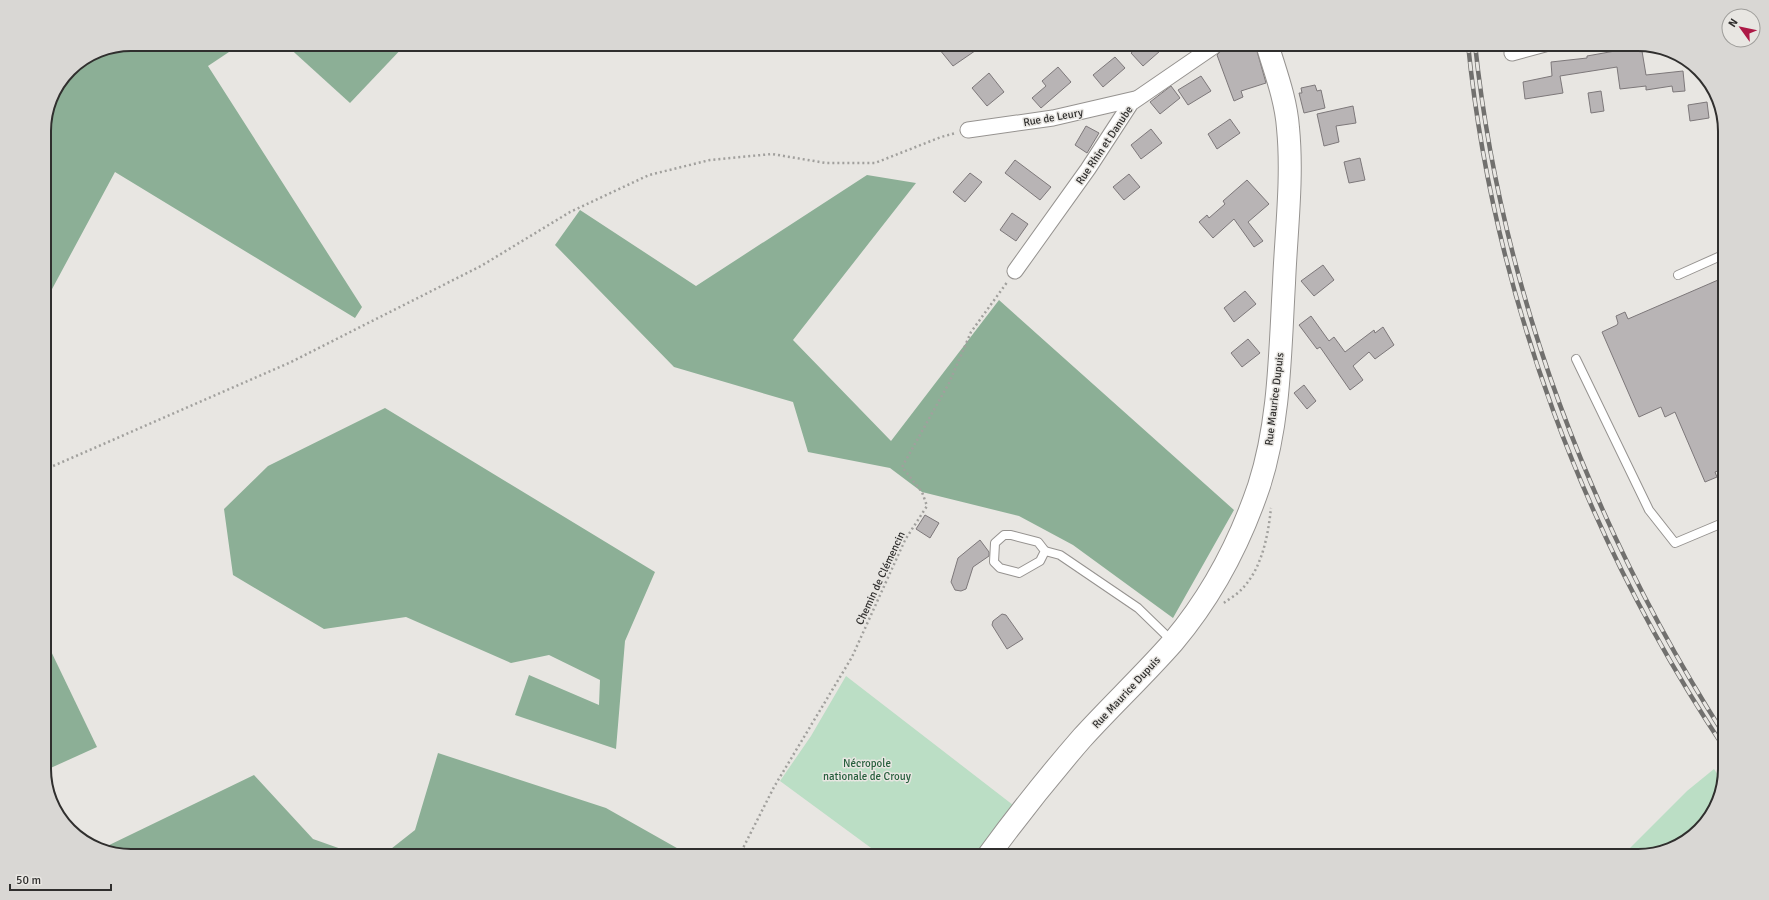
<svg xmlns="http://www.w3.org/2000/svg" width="1769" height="900" viewBox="0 0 1769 900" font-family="Signika,sans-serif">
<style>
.green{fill:#bbdec5}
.forest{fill:#8caf96}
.building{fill:#b8b4b5;stroke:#7d787a}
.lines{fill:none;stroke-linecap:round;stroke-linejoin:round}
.service-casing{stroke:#969390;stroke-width:10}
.minor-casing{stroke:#969390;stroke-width:17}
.secondary-casing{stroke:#969390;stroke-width:24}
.path{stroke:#a1a09d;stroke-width:2.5;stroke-dasharray:2 3;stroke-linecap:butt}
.service{stroke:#fff;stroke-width:8}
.minor{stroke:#fff;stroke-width:15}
.secondary{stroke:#fff;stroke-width:22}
.rail-casing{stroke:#71706e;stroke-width:4.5}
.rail{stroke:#e8e6e2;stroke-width:3;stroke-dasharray:9;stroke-linecap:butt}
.labels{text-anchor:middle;stroke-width:3;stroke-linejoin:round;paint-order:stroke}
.street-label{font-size:11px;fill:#302f2e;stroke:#e8e6e2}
.park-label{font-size:11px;fill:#265e3c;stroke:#e8e6e2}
.rim{fill:none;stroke:#302f2e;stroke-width:2}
</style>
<rect width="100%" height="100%" fill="#e8e6e2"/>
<!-- green -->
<g class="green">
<polygon points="846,676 1013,805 980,856 882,856 780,781 811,736"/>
<polygon points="1714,769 1722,781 1716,807 1686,841 1638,856 1622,856 1687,791"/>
</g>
<!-- forest -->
<g class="forest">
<polygon points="131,44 241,44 208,66 362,307 355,318 115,172 44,304 44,125 51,97 70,69 98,51"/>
<polygon points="285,44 406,44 350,103"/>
<polygon points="867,175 916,183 793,340 891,441 999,300 1234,510 1173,618 1073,545 1019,516 922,492 890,468 808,452 793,402 674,367 555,245 580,210 696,286"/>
<polygon points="385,408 655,572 625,641 616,749 515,715 529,675 599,705 600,680 549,655 511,663 406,617 324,629 233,575 224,509 268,466"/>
<polygon points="47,643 97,747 44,771 44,645"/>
<polygon points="438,753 606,808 691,856 382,856 415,830"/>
<polygon points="254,775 313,839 361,856 131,856 101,849"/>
</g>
<!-- building -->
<g class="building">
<polygon points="935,44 985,44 953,66"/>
<polygon points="1141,44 1154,44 1160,51 1143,66 1131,53"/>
<polygon points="1233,44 1255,44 1266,83 1241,91 1243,97 1234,101 1217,55 1225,47"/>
<polygon points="1638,44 1641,45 1646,75 1683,71 1685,91 1673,92 1672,86 1646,90 1646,86 1620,89 1617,67 1560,76 1563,93 1525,99 1523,82 1552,76 1551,62 1587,58 1587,56 1615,51 1615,48"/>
<polygon points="1115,57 1125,68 1103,87 1093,75"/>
<polygon points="1058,67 1071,82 1041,108 1032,98 1046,86 1042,81"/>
<polygon points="989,73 1004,92 987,106 972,88"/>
<polygon points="1201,76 1211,91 1188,105 1178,90"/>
<polygon points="1315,85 1317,91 1321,90 1325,108 1304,113 1299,93 1302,93 1301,88"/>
<polygon points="1171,86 1180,98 1160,114 1150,102"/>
<polygon points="1601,91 1604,111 1591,113 1588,93"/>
<polygon points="1707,102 1709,118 1690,121 1688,105"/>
<polygon points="1353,106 1356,123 1336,126 1339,142 1324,146 1317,114"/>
<polygon points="1230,119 1240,133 1217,149 1208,134"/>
<polygon points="1086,126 1099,133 1087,153 1075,145"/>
<polygon points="1151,129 1162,143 1141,159 1131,145"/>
<polygon points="1360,158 1365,180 1349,183 1344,162"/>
<polygon points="1015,160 1051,187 1040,200 1005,173"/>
<polygon points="970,173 982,182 965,202 953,192"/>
<polygon points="1129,174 1140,187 1124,200 1113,187"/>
<polygon points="1247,180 1269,204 1248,222 1263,241 1254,247 1234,219 1213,238 1199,222 1207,215 1209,218 1225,204 1223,201"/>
<polygon points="1012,213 1028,224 1016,241 1000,230"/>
<polygon points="1323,265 1334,280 1314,296 1301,281"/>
<polygon points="1725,277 1725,468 1715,472 1717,477 1705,482 1675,412 1665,417 1661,407 1639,417 1602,332 1617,325 1618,323 1616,316 1625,312 1628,319"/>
<polygon points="1245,291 1256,304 1234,322 1224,308"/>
<polygon points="1311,316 1329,341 1334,337 1345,352 1374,330 1375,333 1383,327 1394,345 1375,359 1369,352 1353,366 1363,380 1350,390 1320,347 1317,349 1299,325"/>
<polygon points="1248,339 1260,353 1242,367 1231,353"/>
<polygon points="1304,385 1316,401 1307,409 1294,393"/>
<polygon points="925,515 939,523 930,538 916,529"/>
<polygon points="980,540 989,552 989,556 973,567 966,589 961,591 955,590 951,582 958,558"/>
<polygon points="1002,614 1006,615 1023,639 1007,649 992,625 993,621"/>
</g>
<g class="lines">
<!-- service casing -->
<g class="service-casing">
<g id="service">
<polyline points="1678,275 1725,254"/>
<polyline points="1576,359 1649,510 1675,543 1725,522"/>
<polygon points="1004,535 1011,535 1038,542 1045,551 1040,561 1019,573 1000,568 994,562 995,543"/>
<polyline points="1045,551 1060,555 1138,608 1172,641"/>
</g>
</g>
<!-- minor casing -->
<g class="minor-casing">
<g id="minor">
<polyline points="1512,53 1545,44"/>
<polyline points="968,130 1053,118 1135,99"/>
<polyline points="1015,271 1088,169 1131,103 1217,44"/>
</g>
</g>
<!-- secondary casing -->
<g class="secondary-casing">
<path id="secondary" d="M988 856C1018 815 1049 776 1082 738 1112 705 1144 675 1173 642 1211 597 1240 542 1259 486 1280 421 1280 351 1284 283 1286 233 1293 178 1288 128 1286 99 1275 71 1267 44"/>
</g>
<!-- path -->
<g class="path">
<polyline points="44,470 289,363 481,266 570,212 649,175 710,160 772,154 826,163 875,163 941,137 956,133"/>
<path d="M1224 603C1229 599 1236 595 1241 590 1262 569 1268 536 1271 508"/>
<polyline points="739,856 774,787 852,657 905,540 927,506 922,492 902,467 949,383 971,332 1008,281"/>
</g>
<!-- service -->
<use href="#service" class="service"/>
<!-- minor -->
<use href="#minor" class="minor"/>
<!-- secondary -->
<use href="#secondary" class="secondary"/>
<!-- rail casing -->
<g class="rail-casing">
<g id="rail">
<path d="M1468 44C1493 294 1586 541 1725 749"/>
<path d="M1475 44C1501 291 1592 528 1725 736"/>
</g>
</g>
<!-- rail -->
<use href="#rail" class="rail"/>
</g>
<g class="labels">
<!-- street labels -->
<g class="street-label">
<text transform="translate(1053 117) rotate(-10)" y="4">Rue de Leury</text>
<text transform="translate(1104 145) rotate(-56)" y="4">Rue Rhin et Danube</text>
<text transform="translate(1274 399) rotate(-83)" y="4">Rue Maurice Dupuis</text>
<text transform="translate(880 578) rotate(-65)" y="4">Chemin de Clémencin</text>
<text transform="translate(1126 692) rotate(-47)" y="4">Rue Maurice Dupuis</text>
</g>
<!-- park labels -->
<g class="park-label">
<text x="867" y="767">Nécropole<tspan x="867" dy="13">nationale de Crouy</tspan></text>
</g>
</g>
<!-- crop -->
<path d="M0 0H1769V900H0ZM131 51H1638A80 80 0 0 1 1718 131V769A80 80 0 0 1 1638 849H131A80 80 0 0 1 51 769V131A80 80 0 0 1 131 51Z" fill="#d9d7d4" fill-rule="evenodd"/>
<path class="rim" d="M131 51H1638A80 80 0 0 1 1718 131V769A80 80 0 0 1 1638 849H131A80 80 0 0 1 51 769V131A80 80 0 0 1 131 51Z"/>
<!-- north arrow -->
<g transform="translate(1741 28) rotate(303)"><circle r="19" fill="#e8e6e2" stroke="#9e9d9a"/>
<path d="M0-3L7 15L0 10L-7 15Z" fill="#ad1946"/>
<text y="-6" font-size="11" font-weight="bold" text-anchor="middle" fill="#302f2e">N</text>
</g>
<!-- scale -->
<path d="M10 884v6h101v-6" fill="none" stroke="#302f2e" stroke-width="2"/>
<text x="16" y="884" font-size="12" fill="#302f2e" stroke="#e8e6e2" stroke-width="3" paint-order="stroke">50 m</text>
</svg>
